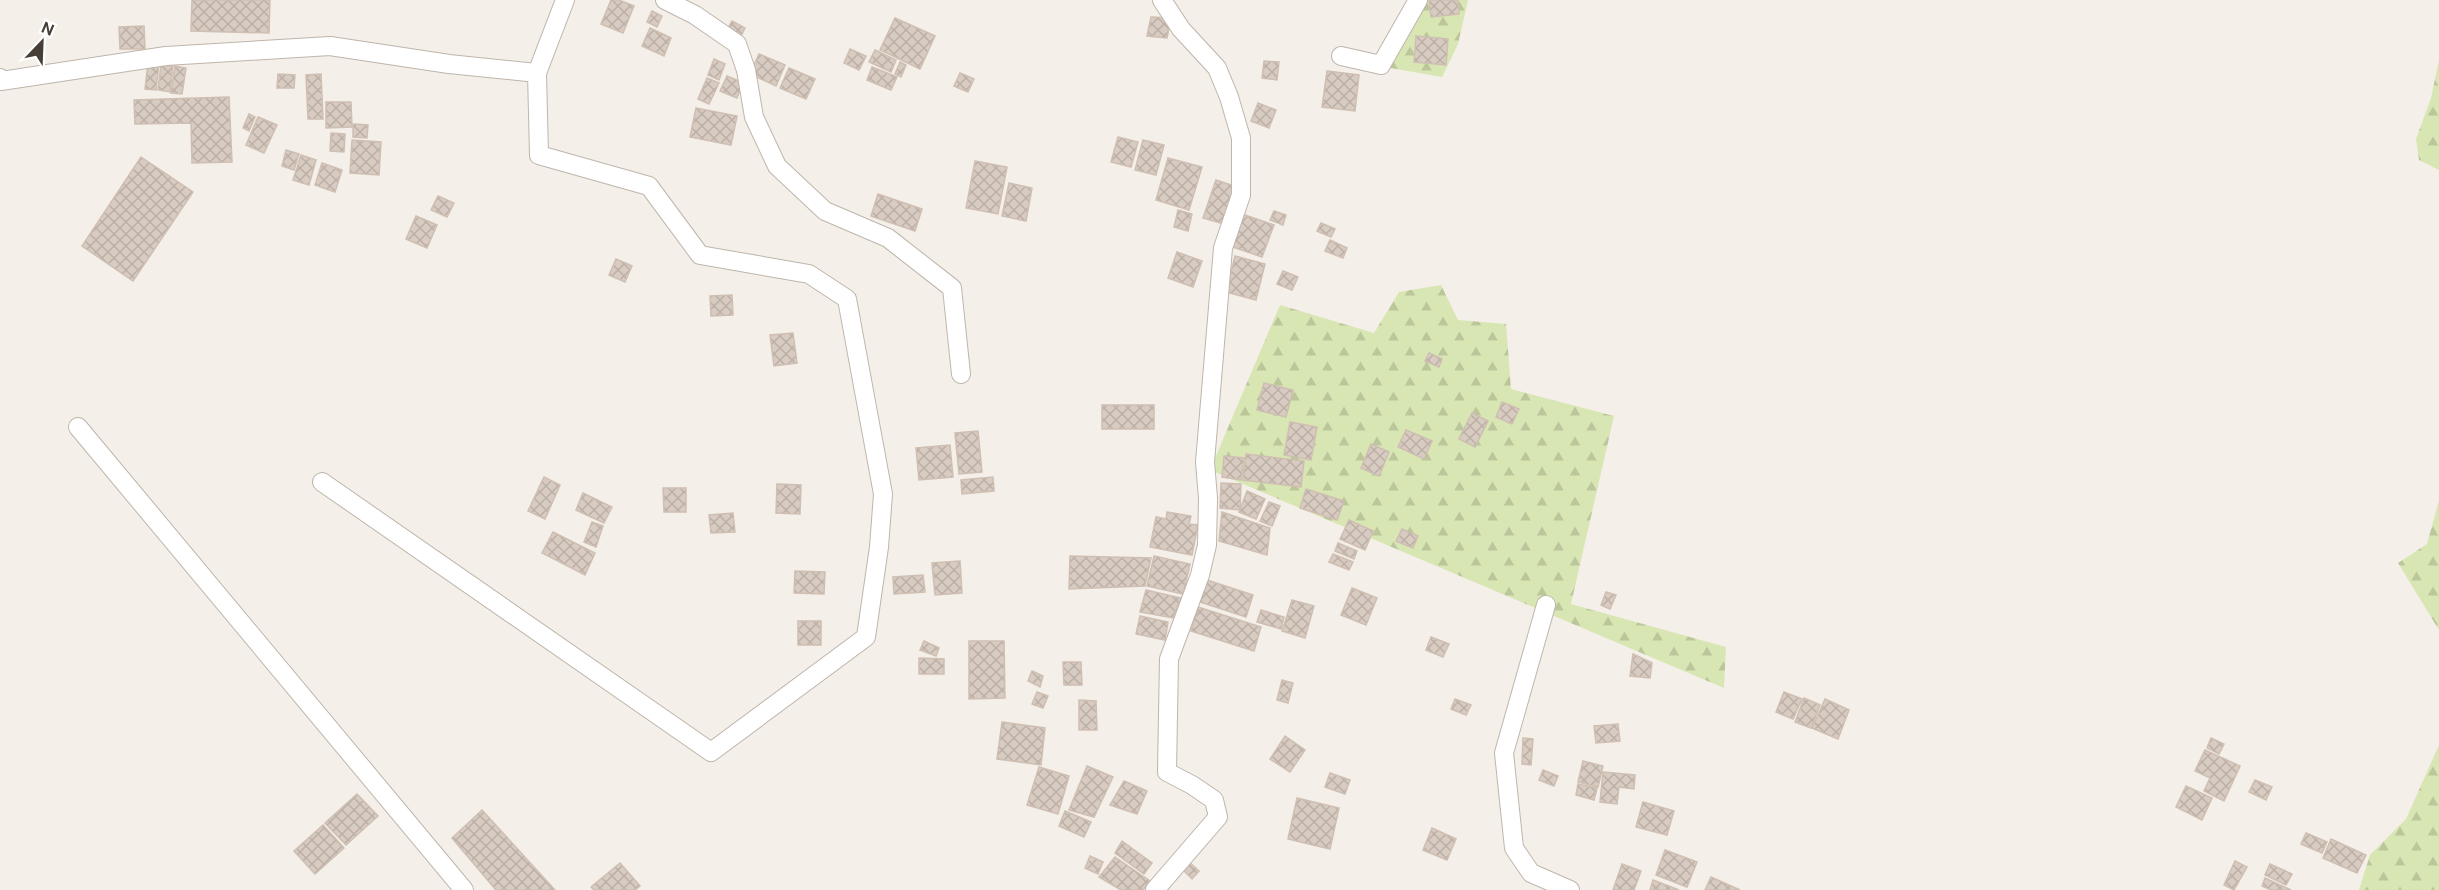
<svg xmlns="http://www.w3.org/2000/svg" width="2439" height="890" viewBox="0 0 2439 890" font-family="'DM Sans',sans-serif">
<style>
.forest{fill:url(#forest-firs)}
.building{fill:url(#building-cross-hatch);stroke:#cfbfb2;stroke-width:1.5}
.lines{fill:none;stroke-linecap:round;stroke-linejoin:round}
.street-casing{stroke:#bfb5ab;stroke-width:20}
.street{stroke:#fff;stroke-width:18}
</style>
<defs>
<pattern id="forest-firs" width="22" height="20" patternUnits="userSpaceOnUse" patternTransform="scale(1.5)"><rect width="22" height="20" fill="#d8e6b3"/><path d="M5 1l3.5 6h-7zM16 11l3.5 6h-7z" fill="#bbc69b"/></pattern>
<pattern id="building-cross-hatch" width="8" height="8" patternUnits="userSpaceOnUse" patternTransform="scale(1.5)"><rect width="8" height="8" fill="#d8cbc1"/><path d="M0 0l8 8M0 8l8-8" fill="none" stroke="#bbafa6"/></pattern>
</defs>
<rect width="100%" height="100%" fill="#f4efe9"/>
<!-- forest -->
<g class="forest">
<polygon points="1413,0 1468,0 1458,44 1442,77 1385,67"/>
<polygon points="2439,60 2439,170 2419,160 2416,139 2431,98"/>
<polygon points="1441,285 1458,320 1506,324 1511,389 1614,416 1571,604 1726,647 1724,688 1210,470 1280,305 1374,333 1399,292"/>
<polygon points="2439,500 2439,630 2398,563 2427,544"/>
<polygon points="2439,745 2439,890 2359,890 2370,855 2406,819"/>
</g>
<!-- building -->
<g class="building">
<polygon points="192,0 270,0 269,33 191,31"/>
<polygon points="611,0 619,0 634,6 623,33 601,24"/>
<polygon points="1429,0 1458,0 1459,14 1431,17"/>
<polygon points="652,11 662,16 657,27 647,22"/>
<polygon points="1151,17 1171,18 1167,38 1147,36"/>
<polygon points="895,18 935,36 920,69 880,50"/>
<polygon points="732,21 745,28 741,36 727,30"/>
<polygon points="144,26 145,49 120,49 119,27"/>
<polygon points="650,28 671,38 664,56 642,46"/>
<polygon points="1416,36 1448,39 1446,65 1414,62"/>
<polygon points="850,49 866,56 859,70 844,63"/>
<polygon points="875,50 896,60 891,72 869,62"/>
<polygon points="759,54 785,65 776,86 750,74"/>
<polygon points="714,59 725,64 719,80 708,75"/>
<polygon points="1264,61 1279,62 1277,80 1262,78"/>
<polygon points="900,62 906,65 901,77 895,74"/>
<polygon points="148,63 159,64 156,90 145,89"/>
<polygon points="161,65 173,66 170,92 158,90"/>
<polygon points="175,66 186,68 182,94 171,93"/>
<polygon points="872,67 897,77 891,90 867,80"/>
<polygon points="789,68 815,79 806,99 780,88"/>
<polygon points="1327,71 1359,75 1355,111 1322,107"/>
<polygon points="960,73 974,79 968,92 954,86"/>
<polygon points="278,74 295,75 294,88 277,88"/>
<polygon points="321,74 323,119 308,119 306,75"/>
<polygon points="727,76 743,83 737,98 720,91"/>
<polygon points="707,78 719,83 709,104 698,99"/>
<polygon points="229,97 232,162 192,163 191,123 135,124 134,100"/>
<polygon points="326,102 351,102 352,127 326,128"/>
<polygon points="1258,103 1276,110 1269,128 1251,121"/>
<polygon points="696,108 737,116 731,145 690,137"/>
<polygon points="249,114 255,117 249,131 243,128"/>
<polygon points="258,117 277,125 264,153 246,145"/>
<polygon points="353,124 368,125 367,138 353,137"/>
<polygon points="331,133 345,134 344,152 330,151"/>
<polygon points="1118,137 1138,142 1131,167 1111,162"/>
<polygon points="352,140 381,142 379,175 350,173"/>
<polygon points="1143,140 1164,145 1156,175 1135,170"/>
<polygon points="286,150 299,154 294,170 282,166"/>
<polygon points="301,155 316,160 309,185 293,180"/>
<polygon points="141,157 193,192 133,281 82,246"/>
<polygon points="1168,158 1202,167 1189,210 1156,200"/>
<polygon points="975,161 1007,167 998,214 966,208"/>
<polygon points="322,163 342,170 335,192 315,185"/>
<polygon points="1216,180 1237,187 1224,224 1203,218"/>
<polygon points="1009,183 1032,188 1026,221 1002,216"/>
<polygon points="878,194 922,209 915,231 871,216"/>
<polygon points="438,196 454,203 447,217 431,210"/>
<polygon points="1178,210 1192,214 1188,231 1174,227"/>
<polygon points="1274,211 1286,215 1283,225 1270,220"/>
<polygon points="1242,214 1274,225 1262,257 1230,246"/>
<polygon points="416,216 437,225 427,248 406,239"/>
<polygon points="1321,223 1335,229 1331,237 1317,231"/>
<polygon points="1330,240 1347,248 1343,258 1325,251"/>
<polygon points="1177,252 1202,261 1193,287 1168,278"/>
<polygon points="1235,256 1265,264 1256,300 1226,292"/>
<polygon points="616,259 632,266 625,282 609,275"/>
<polygon points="1283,271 1298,277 1292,290 1277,284"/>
<polygon points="732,295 733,315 711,316 710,296"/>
<polygon points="793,333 797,363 774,366 770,335"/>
<polygon points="1429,353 1442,359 1439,367 1425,361"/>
<polygon points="1264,383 1293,390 1286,417 1257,410"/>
<polygon points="1502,402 1519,409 1512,424 1496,417"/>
<rect x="1102" y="405" width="52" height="24"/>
<polygon points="1472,413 1488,421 1475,447 1459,439"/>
<polygon points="1290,422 1317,427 1311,460 1284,455"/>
<polygon points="1406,430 1432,441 1424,459 1398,447"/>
<polygon points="978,431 982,472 959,474 955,433"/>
<polygon points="1371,444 1389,452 1379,476 1361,468"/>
<polygon points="950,445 953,477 919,480 916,448"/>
<polygon points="1246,454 1304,461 1301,487 1243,480"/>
<polygon points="1224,456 1244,458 1241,480 1222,477"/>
<polygon points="544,477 560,485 545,519 528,511"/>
<polygon points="993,477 994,491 962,494 961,480"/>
<polygon points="1221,483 1241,484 1240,510 1220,508"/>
<polygon points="777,484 801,485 800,514 776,513"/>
<polygon points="663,488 686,488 686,512 664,512"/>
<polygon points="1306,489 1344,501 1337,520 1300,508"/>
<polygon points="1247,491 1265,499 1256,519 1239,512"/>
<polygon points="583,493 612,507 604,523 576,510"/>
<polygon points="1269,502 1280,506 1272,526 1260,521"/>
<polygon points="1167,512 1191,516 1189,524 1198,525 1192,555 1150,547 1156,517 1166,519"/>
<polygon points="1222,512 1270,528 1267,555 1219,541"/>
<polygon points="733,513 735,532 711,533 709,515"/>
<polygon points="1349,520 1373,531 1365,550 1340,539"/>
<polygon points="592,522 603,526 596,547 584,542"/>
<polygon points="1402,529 1418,536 1413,548 1396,541"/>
<polygon points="553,532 595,553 585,575 542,553"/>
<polygon points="1338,543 1357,551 1354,559 1335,551"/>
<polygon points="1333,554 1353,562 1349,570 1329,562"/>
<polygon points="1070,556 1151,558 1145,586 1069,589"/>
<polygon points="1154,556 1190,564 1183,594 1147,586"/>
<polygon points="960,561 962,593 935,595 932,563"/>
<polygon points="795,571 825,572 824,594 794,593"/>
<polygon points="923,575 925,592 894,594 893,577"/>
<polygon points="1207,580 1253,595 1246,617 1200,602"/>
<polygon points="1352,588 1377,598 1366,625 1341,615"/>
<polygon points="1146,590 1181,598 1173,618 1140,612"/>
<polygon points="1606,592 1616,595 1610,609 1601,605"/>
<polygon points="1292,600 1314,606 1305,638 1282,631"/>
<polygon points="1198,607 1261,627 1254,651 1191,631"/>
<polygon points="1261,610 1284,617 1281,629 1257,622"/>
<polygon points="1140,616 1168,622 1165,640 1136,634"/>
<rect x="798" y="621" width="23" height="24"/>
<polygon points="1431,637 1449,644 1443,657 1426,650"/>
<polygon points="924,641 939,648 936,656 920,650"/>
<polygon points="969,641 1004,641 1005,698 969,699"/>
<polygon points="1633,654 1652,663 1650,678 1630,676"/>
<polygon points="919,658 944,659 944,674 919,674"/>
<polygon points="1063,662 1081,662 1082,685 1064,685"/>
<polygon points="1032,671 1043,676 1040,687 1028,681"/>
<polygon points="1282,680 1293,683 1288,703 1277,700"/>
<polygon points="1037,692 1048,696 1043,708 1032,704"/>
<polygon points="1784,692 1802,699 1793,719 1776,712"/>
<polygon points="1804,698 1820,705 1811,728 1795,722"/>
<polygon points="1455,699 1471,705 1466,715 1451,709"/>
<polygon points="1825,699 1849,710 1838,739 1812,728"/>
<polygon points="1079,700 1096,701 1097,730 1079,730"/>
<polygon points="1002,722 1045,728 1041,765 997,759"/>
<polygon points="1618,724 1620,741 1596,743 1594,726"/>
<polygon points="1285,736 1305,750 1290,772 1270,759"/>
<polygon points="1523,738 1533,739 1531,765 1522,764"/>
<polygon points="2211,738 2224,744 2219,754 2207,748"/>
<polygon points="2205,750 2240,766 2224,801 2204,791 2210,778 2195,771"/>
<polygon points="1583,761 1603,766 1598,787 1578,782"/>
<polygon points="1087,766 1113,777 1094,817 1069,810"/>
<polygon points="1039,767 1069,776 1058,814 1027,805"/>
<polygon points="1543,770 1558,776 1554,786 1539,780"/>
<polygon points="1603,772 1635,775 1634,789 1619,787 1617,804 1600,802"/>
<polygon points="1330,773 1350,780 1345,794 1325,787"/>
<polygon points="2255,780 2272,787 2266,800 2249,792"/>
<polygon points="1124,781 1147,791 1137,814 1110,805"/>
<polygon points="1578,784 1597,788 1594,800 1576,795"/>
<polygon points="2186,786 2212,798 2202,820 2176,807"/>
<polygon points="357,794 378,816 346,845 325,823"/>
<polygon points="1297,798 1339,808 1330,849 1288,839"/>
<polygon points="1643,802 1674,811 1667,835 1636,827"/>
<polygon points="482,810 555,890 496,890 452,838"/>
<polygon points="1065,811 1091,822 1084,837 1059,826"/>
<polygon points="323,825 344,848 315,874 294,851"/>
<polygon points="1432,828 1456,839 1447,860 1423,850"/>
<polygon points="2306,833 2327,842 2322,853 2301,844"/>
<polygon points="2331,839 2366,855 2357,873 2323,858"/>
<polygon points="1122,841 1152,863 1144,874 1115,853"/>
<polygon points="1665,850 1697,862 1687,887 1656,875"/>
<polygon points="1090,856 1103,862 1098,874 1085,868"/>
<polygon points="1115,857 1150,881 1143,890 1121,890 1099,877"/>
<polygon points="2235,861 2247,867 2234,890 2224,885"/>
<polygon points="1189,862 1199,871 1192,879 1183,870"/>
<polygon points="620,863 640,886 635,890 594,890 591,887"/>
<polygon points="1622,864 1641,871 1634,890 1613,890"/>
<polygon points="2270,864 2292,874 2286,885 2265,875"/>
<polygon points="1711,877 1740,890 1705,890"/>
<polygon points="2265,878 2291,890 2271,890 2262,886"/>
<polygon points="1653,880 1679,890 1650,890"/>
</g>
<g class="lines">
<!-- street casing -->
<g class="street-casing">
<g id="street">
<polyline points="665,0 695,15 737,44 746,70 754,117 777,166 825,211 888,238 952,288 961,374"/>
<polyline points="1341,56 1381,65 1418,0"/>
<polyline points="537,73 565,0"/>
<polyline points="0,78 1,81 166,56 330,46 449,64 537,73 539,155 649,186 700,255 809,274 847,299 883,494 879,547 866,637 711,752 322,482"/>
<polyline points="78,427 464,890"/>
<polyline points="1546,605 1504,753 1514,848 1531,873 1570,890"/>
<polyline points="1155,890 1218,817 1214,800 1192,785 1167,772 1169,659 1200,575 1207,545 1208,498 1205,462 1223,248 1241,195 1241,138 1229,97 1217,68 1181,29 1162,0"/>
</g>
</g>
<!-- street -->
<use href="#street" class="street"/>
</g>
<!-- north arrow -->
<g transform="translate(42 42) rotate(23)" stroke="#ffffff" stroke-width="4.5" paint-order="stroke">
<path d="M0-4.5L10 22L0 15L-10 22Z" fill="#473e37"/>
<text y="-9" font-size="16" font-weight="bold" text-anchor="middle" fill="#473e37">N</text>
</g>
</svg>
